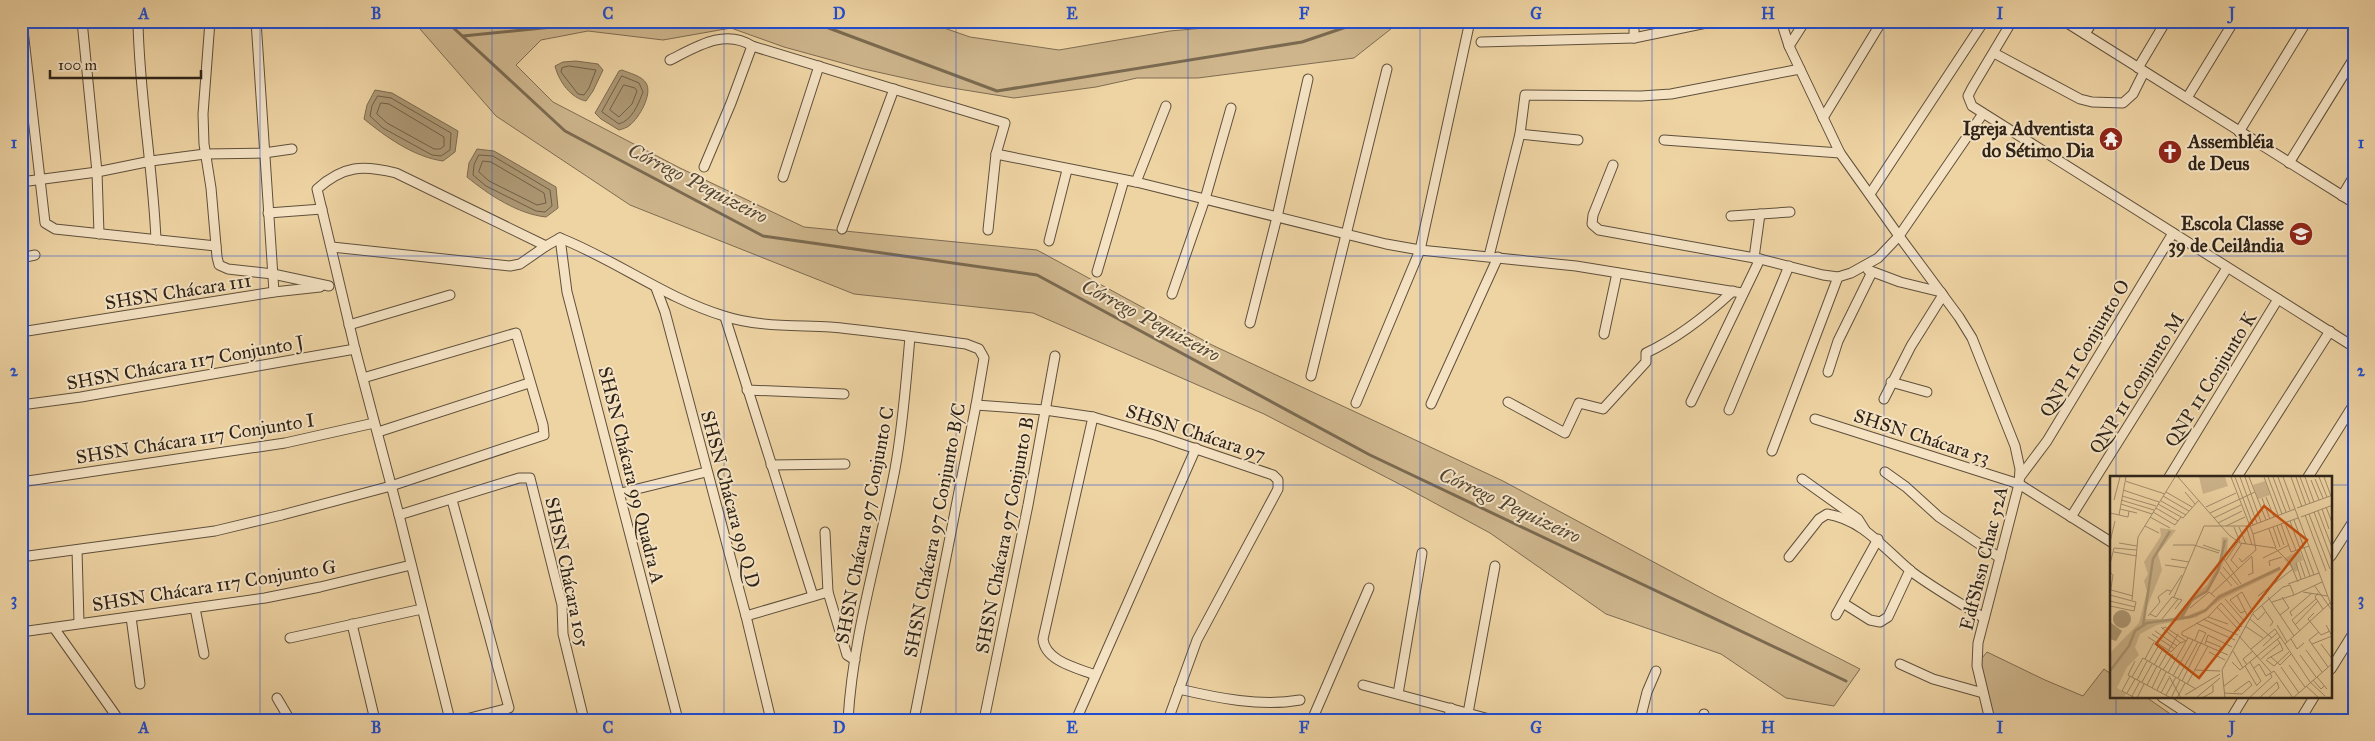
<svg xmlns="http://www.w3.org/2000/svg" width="2375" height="741" viewBox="0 0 2375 741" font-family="'IM FELL Great Primer',serif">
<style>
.green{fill:#ceb58c;stroke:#7e6c52}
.water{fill:#ad9874;stroke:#7b6a50}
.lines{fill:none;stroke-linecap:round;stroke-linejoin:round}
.shore{stroke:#6e5e46;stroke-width:1}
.stream{stroke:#7b6a50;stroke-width:3}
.minor-casing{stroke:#5f503c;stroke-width:11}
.minor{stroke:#f4e2c3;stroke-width:9}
.grid{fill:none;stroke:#1d4ed8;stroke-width:1;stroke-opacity:0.55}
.labels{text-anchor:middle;stroke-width:4;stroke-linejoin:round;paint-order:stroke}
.poi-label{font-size:19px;font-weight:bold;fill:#2f2419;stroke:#f4e2c3;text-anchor:end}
.street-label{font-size:19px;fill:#2f2419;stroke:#f4e2c3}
.water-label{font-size:20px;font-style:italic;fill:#554734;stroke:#f4e2c3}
.inset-river{fill:none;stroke:#ad9874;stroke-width:2.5}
.inset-road{fill:none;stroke:#a28d6c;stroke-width:1}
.view{fill:#cc510e;fill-opacity:0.15;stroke:#cc510e;stroke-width:2.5}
.inset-edge{fill:none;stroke:#2f2419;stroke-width:2.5}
.neatline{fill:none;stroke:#1d4ed8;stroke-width:2}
.grid-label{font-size:16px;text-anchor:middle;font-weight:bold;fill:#1d4ed8}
</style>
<rect width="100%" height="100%" fill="#eed3a3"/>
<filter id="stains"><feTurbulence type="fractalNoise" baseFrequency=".004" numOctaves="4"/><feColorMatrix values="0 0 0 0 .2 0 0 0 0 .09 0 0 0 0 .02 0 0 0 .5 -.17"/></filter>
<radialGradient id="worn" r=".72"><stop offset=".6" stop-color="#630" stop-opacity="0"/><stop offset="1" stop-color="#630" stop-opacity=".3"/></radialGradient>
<!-- green -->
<g class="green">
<polygon points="413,21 924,21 970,37 1059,50 1170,31 1262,23 1401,21 1354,58 1198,78 1137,78 1096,87 1014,98 940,86 864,69 784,47 731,28 663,40 588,31 541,40 516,65 553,102 680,168 804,227 1037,250 1212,345 1503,481 1715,595 1860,669 1834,706 1786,698 1721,654 1606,614 1490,533 1405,487 1264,414 1033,313 854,294 630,205 496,116"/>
<polygon points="1987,652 2045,680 2083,696 2104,669 2111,674 2111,697 2146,697 2179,720 1986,720 1977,664"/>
</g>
<!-- water -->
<g class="water">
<path d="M576 61 598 64 603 70 593 91 586 101C571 98 559 82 555 66L563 62Z"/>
<path d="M622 70C629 73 642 76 646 83 653 94 639 118 630 125 627 128 622 129 619 130L601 119 595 113 619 71Z"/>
<path d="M375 90 392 93 458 131 455 152 443 161C414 157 386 137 364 119L367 105Z"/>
<path d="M477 149 494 151 556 187 558 208 546 217C518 214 489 195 467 177L469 163Z"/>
</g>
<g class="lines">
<!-- shore -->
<g class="shore">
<polygon points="569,66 596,70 589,88 584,95 578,94 561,72 562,68"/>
<path d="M622 76 639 83 643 92C638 105 632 120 619 124L602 112Z"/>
<polygon points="624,85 635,88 637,91 632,104 619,117 610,110"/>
<polygon points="378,96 391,98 451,133 450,150 441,156 432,155 383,128 370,116 372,106"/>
<polygon points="381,103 389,104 444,137 444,146 440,149 434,149 387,123 377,114"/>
<polygon points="479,155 493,156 550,190 552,206 545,212 536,211 486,186 473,175 474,165"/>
<polygon points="483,161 491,162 544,193 546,203 537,205 489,181 479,172"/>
</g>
<!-- stream -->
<g class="stream">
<polyline points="446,21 565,131 763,236 1037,275 1370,455 1846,681"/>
<polyline points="810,21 997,91 1302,42 1364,21"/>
<polyline points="463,36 612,21"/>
</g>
<!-- minor casing -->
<g class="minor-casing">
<g id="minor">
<polyline points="22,21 45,223 55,229 216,246"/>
<polyline points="82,21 97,172 99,234"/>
<path d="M138 21C139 94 153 167 156 240"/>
<polyline points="210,21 203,114 204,144 211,188 217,257 219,265 228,269 273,274 329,286"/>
<polyline points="256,21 274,292"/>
<polyline points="1634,21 1634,38"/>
<polyline points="1781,21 1789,46 1840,153 1899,236 1959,317 1972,338 2015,446 2020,469 2019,484 1978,643 1977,666 1990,720"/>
<polyline points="2012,21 1972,88 1968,96 1972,106 2354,347"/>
<polyline points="2064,21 2354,203"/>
<polyline points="2085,34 2093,21"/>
<polyline points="1481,42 1634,38 1716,21"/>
<polyline points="1789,46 1805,21"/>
<polyline points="1994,53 2080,99 2092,102 2123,103 2133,94 2144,72"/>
<path d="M670 60C696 47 725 28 752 46L1005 123 996 154 988 230"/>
<polyline points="2138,68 2166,21"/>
<polyline points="2187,98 2234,21"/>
<polyline points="1823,118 1882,21"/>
<polyline points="2239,132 2307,21"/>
<polyline points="1520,134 1578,140"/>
<polyline points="1664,140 1840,153"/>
<polyline points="996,154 1136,182 1386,244 1420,250 1576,266 1742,293"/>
<polyline points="2289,163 2354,58"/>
<polyline points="1613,165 1593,215 1592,224 1599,230 1760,259 1823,275 1838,277 1851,273 1878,258 1899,236 1982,115"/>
<polyline points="704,167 731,103 752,46"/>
<polyline points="783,177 819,66"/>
<polyline points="21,182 97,172 151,161 205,154 264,153 292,149"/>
<polyline points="1136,182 1166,106"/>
<polyline points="1870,194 1984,21"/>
<polyline points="2342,196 2354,176"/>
<polyline points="268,213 322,209"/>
<polyline points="1731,216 1790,212"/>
<polyline points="842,229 894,89"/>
<path d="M560 238C616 260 665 298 724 316 757 327 795 325 830 327 875 331 921 338 966 344L979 349 984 358 976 405 914 720"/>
<polyline points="560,238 567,292 678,720"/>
<polyline points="1049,241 1067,170"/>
<polyline points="332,247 510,266 520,264 546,246"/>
<polyline points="1489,256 1520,134 1525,95 1641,96 1671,94 1800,69"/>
<polyline points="21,258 35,255"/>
<polyline points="1754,258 1760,214"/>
<polyline points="1868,270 1900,282 1941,292"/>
<polyline points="1097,272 1124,180"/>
<polyline points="656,288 665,312 746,616 771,720"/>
<polyline points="1172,294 1205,199 1231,108"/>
<polyline points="725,317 813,596"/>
<polyline points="1250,323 1277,217 1308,79"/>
<polyline points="349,325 450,295"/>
<polyline points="21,332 274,292 320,287"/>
<polyline points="1604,334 1617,273"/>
<polyline points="1828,372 1838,341 1872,272"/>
<polyline points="1311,376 1387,69"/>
<polyline points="1891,382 1927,392"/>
<polyline points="747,390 844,394"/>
<polyline points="1884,399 1911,346 1943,295"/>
<path d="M1508 402 1565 433 1579 403 1603 409 1646 362V353C1678 338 1707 315 1733 291"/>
<polyline points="1691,402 1760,259"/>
<polyline points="1356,403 1420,250 1470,21"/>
<polyline points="1431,404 1498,257"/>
<polyline points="21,405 81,397 355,349"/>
<polyline points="976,405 1045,410 1093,417"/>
<polyline points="1729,410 1789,266"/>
<polyline points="1815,419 2019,484 2111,542"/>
<polyline points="378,432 529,383"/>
<polyline points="1772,451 1838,277"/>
<polyline points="771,465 845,464"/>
<polyline points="1885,472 1906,487 1939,517 2000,558"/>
<polyline points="2020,477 2047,441 2173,233"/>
<polyline points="2169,477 2278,299"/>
<polyline points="2237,477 2330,331"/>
<polyline points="2308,477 2354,404"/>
<polyline points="1802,479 1858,519 1865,530"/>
<polyline points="21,482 285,443 374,423"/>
<polyline points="621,493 706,472"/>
<polyline points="452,500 509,708 462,720"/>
<polyline points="399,515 519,478 530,478 562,605 563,634 584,720"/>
<polyline points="2071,517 2227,268"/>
<polyline points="825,532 828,592 847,655 855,660"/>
<polyline points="77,550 79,623"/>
<polyline points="2331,556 2354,520"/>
<polyline points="21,557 215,531 282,515 391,486 544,435 543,425 516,333 363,378"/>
<path d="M1789 557 1819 519 1827 514C1864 520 1885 550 1912 572 1935 589 1960 603 1984 618"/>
<polyline points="1843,603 1870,620 1880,622 1888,617 1910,570"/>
<polyline points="195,608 204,654"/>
<polyline points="1836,615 1878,539"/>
<polyline points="746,616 828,592"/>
<polyline points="131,617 140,684"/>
<polyline points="352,624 375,720"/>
<polyline points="54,628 119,720"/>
<polyline points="21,632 265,598 320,587 411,565"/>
<polyline points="290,638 422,609"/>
<polyline points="1900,664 1933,679 1983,693"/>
<polyline points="2331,669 2354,632"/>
<path d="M1095 675C1077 668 1045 661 1043 639L1093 417 1155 435 1273 475 1278 480V489L1197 640 1168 720"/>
<polyline points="1363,685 1493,720"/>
<path d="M1179 689C1217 698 1261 707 1300 700"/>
<polyline points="1398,694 1422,553"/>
<polyline points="2162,697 2197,720"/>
<polyline points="277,698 290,720"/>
<polyline points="1468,713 1495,566"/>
<path d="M450 720 399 515 355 349 317 189C344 165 363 165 396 173L546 246 560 238"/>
<path d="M848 720C853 634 879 553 895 469 903 426 906 381 910 337"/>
<polyline points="984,720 1028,505 1055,356"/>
<polyline points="1076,720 1196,448"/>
<polyline points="1312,720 1369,588"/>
<polyline points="1448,720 1451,708"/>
<polyline points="1640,720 1647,692 1656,671"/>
<polyline points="1702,720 1704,714"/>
<polyline points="2230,720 2244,697"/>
<polyline points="2300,720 2314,697"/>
</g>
</g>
<!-- minor -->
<use href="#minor" class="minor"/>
</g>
<!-- grid -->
<path class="grid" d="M260 21V720M492 21V720M724 21V720M956 21V720M1188 21V720M1420 21V720M1652 21V720M1884 21V720M2116 21V477M21 256H2354M21 485H2111M2331 485H2354M2116 697V720"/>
<!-- icons -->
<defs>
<g id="temple-disc" transform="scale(1.25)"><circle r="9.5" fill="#8f2418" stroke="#f4e2c3"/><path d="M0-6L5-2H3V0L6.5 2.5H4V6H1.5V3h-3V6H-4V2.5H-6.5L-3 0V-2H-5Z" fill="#fff"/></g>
<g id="church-disc" transform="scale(1.25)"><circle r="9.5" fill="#8f2418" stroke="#f4e2c3"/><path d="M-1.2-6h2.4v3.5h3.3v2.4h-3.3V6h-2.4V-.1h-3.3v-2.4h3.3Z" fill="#fff"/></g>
<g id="school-disc" transform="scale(1.25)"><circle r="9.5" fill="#8f2418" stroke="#f4e2c3"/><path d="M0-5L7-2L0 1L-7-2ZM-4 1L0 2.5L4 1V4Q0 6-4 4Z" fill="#fff"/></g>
</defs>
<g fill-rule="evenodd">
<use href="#temple-disc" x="2111" y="139"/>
<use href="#church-disc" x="2170" y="152"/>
<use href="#school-disc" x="2301" y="234"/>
</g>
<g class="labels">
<!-- poi labels -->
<g class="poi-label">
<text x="2094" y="135">Igreja Adventista<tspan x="2094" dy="22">do Sétimo Dia</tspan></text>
<text x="2188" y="148" text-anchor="start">Assembléia<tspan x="2188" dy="22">de Deus</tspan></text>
<text x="2284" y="230">Escola Classe<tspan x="2284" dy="22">39 de Ceilândia</tspan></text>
</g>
<!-- street labels -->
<g class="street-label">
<text transform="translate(178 291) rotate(-9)" y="7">SHSN Chácara 111</text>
<text transform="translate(2084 348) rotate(-59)" y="7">QNP 11 Conjunto O</text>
<text transform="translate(185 362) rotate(-10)" y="7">SHSN Chácara 117 Conjunto J</text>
<text transform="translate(2210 379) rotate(-58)" y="7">QNP 11 Conjunto K</text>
<text transform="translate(2136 383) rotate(-58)" y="7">QNP 11 Conjunto M</text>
<text transform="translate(1196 432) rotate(18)" y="7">SHSN Chácara 97</text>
<text transform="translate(1922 436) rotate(18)" y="7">SHSN Chácara 53</text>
<text transform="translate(195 438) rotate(-9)" y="7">SHSN Chácara 117 Conjunto I</text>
<text transform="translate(632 475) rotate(76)" y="7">SHSN Chácara 99 Quadra A</text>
<text transform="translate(731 499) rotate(75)" y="7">SHSN Chácara 99 Q D</text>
<text transform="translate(864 525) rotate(-79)" y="7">SHSN Chácara 97 Conjunto C</text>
<text transform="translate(934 530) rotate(-79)" y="7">SHSN Chácara 97 Conjunto B/C</text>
<text transform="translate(1004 535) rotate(-79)" y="7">SHSN Chácara 97 Conjunto B</text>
<text transform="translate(1983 558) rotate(-76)" y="7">EdfShsn Chac 52A</text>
<text transform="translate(568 572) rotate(78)" y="7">SHSN Chácara 105</text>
<text transform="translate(214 585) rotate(-9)" y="7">SHSN Chácara 117 Conjunto G</text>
</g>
<!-- water labels -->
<g class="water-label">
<text transform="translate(698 183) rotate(27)" y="7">Córrego Pequizeiro</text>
<text transform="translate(1151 320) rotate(28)" y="7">Córrego Pequizeiro</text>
<text transform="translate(1510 505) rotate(25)" y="7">Córrego Pequizeiro</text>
</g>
</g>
<!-- overview -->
<g transform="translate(2110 476)">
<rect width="222" height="222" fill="#eed3a3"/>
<path d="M89 1H115L118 10 93 18ZM155 5 160 19 148 23 143 9ZM50 52 66 54 48 77 52 94 35 136V143H63L82 121 97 109 111 84 112 61 118 62 117 77 111 92 98 114 81 127 74 141 96 132 108 119 170 91 171 94 112 123 87 141 47 149 30 158 25 171 29 179 17 191 7 212 16 217 14 222H0V177L29 147 37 115 34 105 38 98 34 86 51 60ZM189 74 193 84 187 87 188 94 185 96 174 83Z" fill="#ceb58c"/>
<path d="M3 143a9 9 0 1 1 18 0a9 9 0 1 1-18 0ZM0 146 12 155 6 165 0 163Z" fill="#ad9874"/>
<path class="inset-river" d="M70 143 82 124 97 115 108 95 115 64M33 150 43 83 60 55M0 195 19 170 25 155 37 147 80 141 95 135 109 121 170 92"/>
<path class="inset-road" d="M16 1 15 5 55 18M68 1 119 59 130 67 165 72 180 87 188 106M121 1 143 58M125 1 143 49M130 1 147 47M135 1 151 46M139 1 156 44M154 1 168 39M158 1 172 38M163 1 176 36M168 1 180 34M173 1 223 134M181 1 192 31M186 1 196 29M190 1 200 27M195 1 204 26M209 1 217 21M214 1 221 20M205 3 213 22M201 4 209 24M13 14 49 26M56 16 82 31M75 16 85 28M12 20 46 30M53 20 79 35M156 21 164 41M152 22 160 43M4 24 10 1M11 24 44 34M51 25 76 39M11 28 42 38M48 28 73 42 89 24M96 31 126 17M216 31 223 49M46 32 68 45 71 41M187 32 223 19M10 33 27 37M212 33 219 53M208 35 223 74M43 36 65 49 68 45M204 36 223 87M0 37 18 41 19 35M100 37 145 16M199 38 220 93M9 39 15 6M195 39 216 95M40 41 60 52M191 41 223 29M104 42 131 29M184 44 204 99M180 45 200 100M108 47 132 35M175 47 186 74M171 48 181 76 199 70M35 50 49 57M116 50 135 41M136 50 142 69M167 50 174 69M124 51 130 66M129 51 136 68M138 51 185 33M163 51 170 71M159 53 166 72M143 58 188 42M0 66 5 45M9 67 27 70M63 69H84L109 77M93 69 110 75M4 76 27 80M129 82 132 86 146 74 143 58M153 82 179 69M61 83 79 86M114 83 131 108M116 84 128 66M190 86 195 101M186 87 191 103M0 88 4 72 27 74M55 89 76 92M160 90 159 85 172 81M113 91 128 109M129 93 121 84 132 67M0 96 3 99 0 119M110 96 122 110M138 99 143 97 142 81M178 108 209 97M204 109 221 133M1 114 23 120M193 116 217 120M208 117 205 121 213 133M101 118 142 80M0 119 26 126 24 135 0 130M59 119 72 99M127 119 138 141M148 120 183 93M64 121 94 50H138M158 121 184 160M115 123 135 146M22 124 28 61 65 1M0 125 25 131M162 126 184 119M152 130 163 146 160 150M107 131 130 155M80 132 99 116 105 121M135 135 131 137 120 124 132 116 143 136M204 137 198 143 211 159 220 155M40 138 46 141 62 121 72 124 65 133M143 138 148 144 155 136M170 139 179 132 172 121M38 140 50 126 48 121 57 114 61 115M182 140 180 136 202 117M98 141 118 148M52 143 68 123M93 143 128 159M140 143 162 162M86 147 125 164M167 149 177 166M185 149 208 125M135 150 153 162M51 151 71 167 75 165M52 153 55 151 76 165M45 155 67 170M190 155 182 144 206 123M209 156 199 164 218 191M42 158 65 173M129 160 161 196M38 161 61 176 70 167M181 163 187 173 194 167M96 165 111 171 109 175M95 168 98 159 122 171M175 168 220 127M202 168 222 160 216 149M211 168 223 184M153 170 167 157M141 173 165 153 200 206 215 220M196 174 212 196M123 175 133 192M99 176 115 184M118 179 72 159V156L98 141 111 127 132 151M190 179 206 201M161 181 170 189 181 178M35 183 44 166M151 183 170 167 167 163M157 183 173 174 170 167M156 184 164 190 179 176M25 185 18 199 61 222 70 204M39 186 49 169M122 186 130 194 170 161M140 186 151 205 147 209M44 189 54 171M137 189 133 183 143 175M179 189 195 211M135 190 147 210M49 191 68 158M171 191 189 217M144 192 149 188 156 200 164 195 183 222M53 194 63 178M85 194 110 195M58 197 78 162M20 200 12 215 25 222M59 200 71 222M63 200 83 164M22 201 33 182 86 213M207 201 217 213M68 202 88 166M27 204 37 185M203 204 211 213 214 210M72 205 96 157 89 154 85 164M32 206 42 188M77 208 98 170M37 209 47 190M114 210 128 199M196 210 209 222M42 212 51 193M47 214 56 196M17 217 25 203M51 217 59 202M114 217 132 218 142 209 139 205 124 216M56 219 66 201M75 219 110 198M22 220 30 205M27 222 34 208M67 222 75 207M86 222 110 202M92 222 103 216V209M115 222 112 194 143 137 173 111 180 109 184 119 212 106M139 222 162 201 160 197M149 222 167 206 169 212 158 222M183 222 223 187"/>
<path class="view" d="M154 30 197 64 89 202 46 168Z"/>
<rect width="222" height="222" class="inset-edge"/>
</g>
<!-- margin -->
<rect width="2375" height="741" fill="none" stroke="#eed3a3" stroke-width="55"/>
<!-- scale -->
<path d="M50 70v8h151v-8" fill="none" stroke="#2f2419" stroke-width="2.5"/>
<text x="58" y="70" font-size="15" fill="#2f2419" stroke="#f4e2c3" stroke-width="4" paint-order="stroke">100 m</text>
<rect x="28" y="28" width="2320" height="686" class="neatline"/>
<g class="grid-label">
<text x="144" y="19">A</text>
<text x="376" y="19">B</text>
<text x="608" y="19">C</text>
<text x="839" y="19">D</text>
<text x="1072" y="19">E</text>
<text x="1304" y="19">F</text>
<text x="1536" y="19">G</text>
<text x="1768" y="19">H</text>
<text x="2000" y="19">I</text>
<text x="2232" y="19">J</text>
<text x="14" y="148">1</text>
<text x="2361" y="148">1</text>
<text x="14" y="376">2</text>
<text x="2361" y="376">2</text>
<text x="14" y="605">3</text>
<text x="2361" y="605">3</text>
<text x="144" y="733">A</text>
<text x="376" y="733">B</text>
<text x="608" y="733">C</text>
<text x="839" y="733">D</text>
<text x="1072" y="733">E</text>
<text x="1304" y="733">F</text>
<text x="1536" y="733">G</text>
<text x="1768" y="733">H</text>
<text x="2000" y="733">I</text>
<text x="2232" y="733">J</text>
</g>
<rect width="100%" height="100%" filter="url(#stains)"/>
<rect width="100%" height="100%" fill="url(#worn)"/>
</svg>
